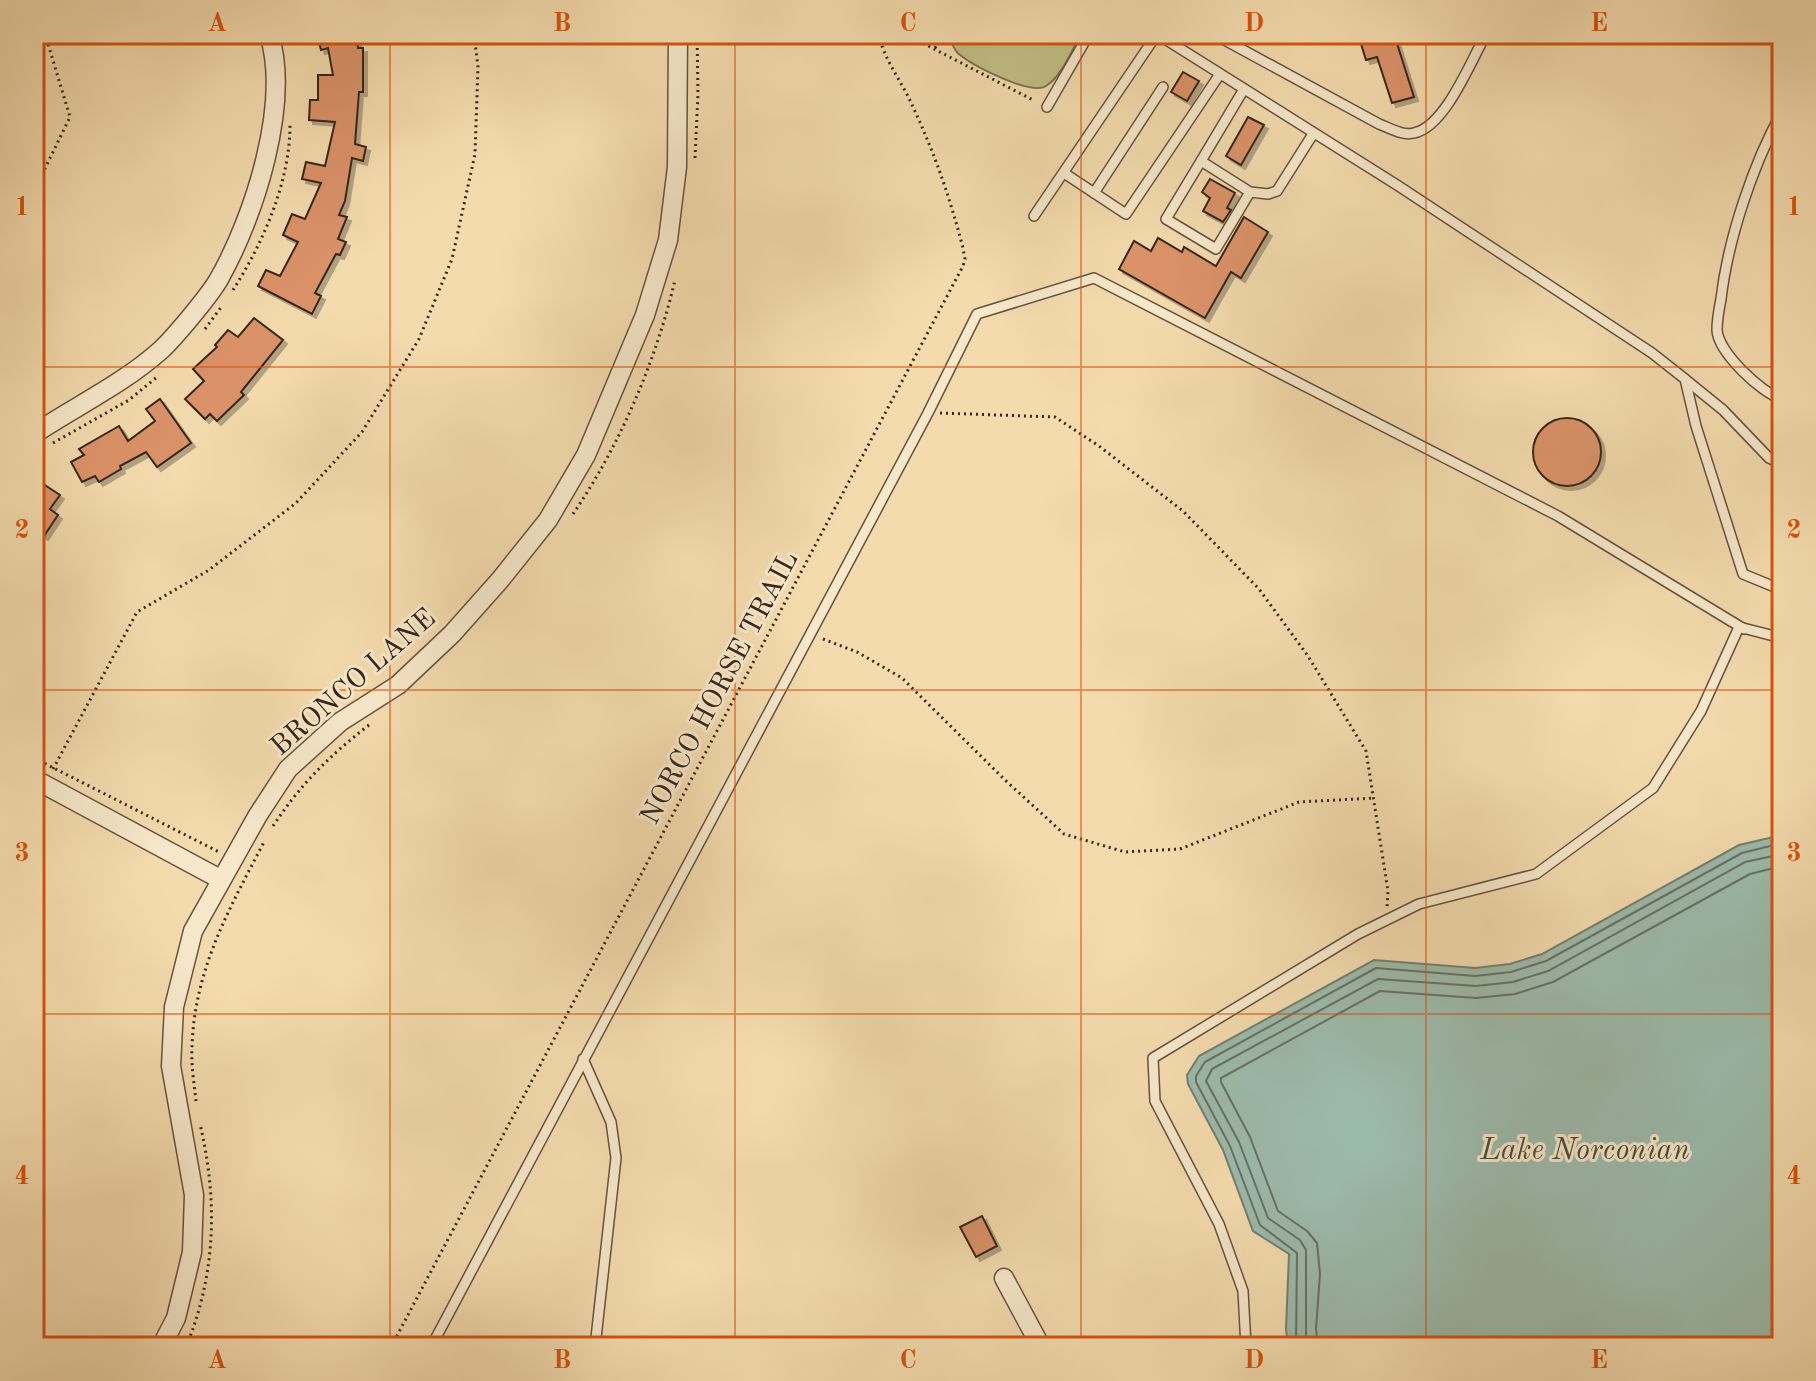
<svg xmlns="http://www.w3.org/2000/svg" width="1816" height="1381" viewBox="0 0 1816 1381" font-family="'Old Standard TT',serif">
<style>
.green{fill:#c1be86;stroke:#7c7250;stroke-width:2}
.water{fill:#9cbbac;stroke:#737f72;stroke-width:2}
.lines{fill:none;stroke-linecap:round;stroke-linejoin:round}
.shore{stroke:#697064;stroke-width:2}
.building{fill:#db9269;stroke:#36261b;stroke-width:2;filter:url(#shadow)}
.service-casing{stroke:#665340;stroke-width:12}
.minor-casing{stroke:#665340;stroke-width:21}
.path{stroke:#36261b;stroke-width:3;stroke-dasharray:2 4;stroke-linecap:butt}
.service{stroke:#f8e8ca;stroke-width:9}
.minor{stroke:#f8e8ca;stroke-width:18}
.grid{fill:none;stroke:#d6540e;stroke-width:2;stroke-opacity:0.55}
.labels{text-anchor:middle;stroke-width:6;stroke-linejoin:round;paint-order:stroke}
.street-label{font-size:28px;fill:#36261b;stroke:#f8e8ca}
.water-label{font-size:30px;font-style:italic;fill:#504b3f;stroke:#f8e8ca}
.neatline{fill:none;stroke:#d6540e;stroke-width:3}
.grid-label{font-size:26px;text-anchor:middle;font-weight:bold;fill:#d6540e}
</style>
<defs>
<filter id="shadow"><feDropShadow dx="4" dy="4" stdDeviation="0" flood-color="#0004"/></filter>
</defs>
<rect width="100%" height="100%" fill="#f4dbae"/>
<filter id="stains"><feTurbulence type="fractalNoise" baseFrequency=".0025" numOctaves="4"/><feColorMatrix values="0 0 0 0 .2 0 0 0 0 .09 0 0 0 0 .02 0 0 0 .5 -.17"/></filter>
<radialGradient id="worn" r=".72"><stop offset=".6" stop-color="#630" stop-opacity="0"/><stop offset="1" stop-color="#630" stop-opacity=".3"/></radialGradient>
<!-- green -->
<path class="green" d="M948 34H1081C1072 50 1062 76 1046 86 1031 96 974 66 960 55 954 51 951 41 948 34Z"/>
<!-- water -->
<polygon class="water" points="1782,835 1782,1347 1288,1347 1286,1329 1289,1254 1253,1231 1223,1150 1188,1084 1187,1075 1199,1056 1374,960 1475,968 1510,964 1542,954 1739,845"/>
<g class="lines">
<!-- shore -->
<g class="shore">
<polyline points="1296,1347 1297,1253 1260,1225 1230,1146 1196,1082 1196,1076 1205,1062 1376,968 1475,976 1511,972 1546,961 1742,853 1782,843"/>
<polyline points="1306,1347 1306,1250 1300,1240 1268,1218 1239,1142 1206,1081 1212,1069 1378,979 1476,986 1513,982 1548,971 1745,862 1782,854"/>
<polyline points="1318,1347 1316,1329 1320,1274 1317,1243 1307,1231 1278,1211 1250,1137 1221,1082 1221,1078 1380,991 1476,998 1515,994 1553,982 1750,874 1782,866"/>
</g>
</g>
<!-- building -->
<g class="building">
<polygon points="317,34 356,34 358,48 363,48 363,92 359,92 355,144 366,147 363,161 352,158 345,201 339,215 347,217 338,239 346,242 340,255 336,254 315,293 321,296 312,314 258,286 266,270 280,276 298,242 283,235 292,214 305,219 321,183 302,179 306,162 325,166 335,122 309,120 310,100 318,100 318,75 333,75 328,48 321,50"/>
<polygon points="1371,34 1394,34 1414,97 1392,103 1377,57 1366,60 1361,44 1373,40"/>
<polygon points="1183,72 1199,81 1187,101 1171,92"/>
<polygon points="1248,117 1264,125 1241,165 1226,156"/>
<polygon points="1210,179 1235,193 1227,208 1231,210 1223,222 1203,211 1210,198 1202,192"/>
<polygon points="1244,217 1268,232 1241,278 1231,272 1205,318 1119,269 1134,241 1151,251 1158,238 1182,252 1184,247 1216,266"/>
<polygon points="254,318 283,340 241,392 244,395 217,421 210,414 205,419 185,399 204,381 193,369 217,347 215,345 228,330 238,337"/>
<polygon points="160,399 191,443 157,467 146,452 120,466 121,469 99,482 95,476 82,482 71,462 84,455 79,449 119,426 128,441 155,421 146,409"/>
<circle cx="1567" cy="452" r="34"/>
<polygon points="34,478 60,495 50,509 58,515 44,536 34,528"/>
<polygon points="982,1216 997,1246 976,1257 960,1227"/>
</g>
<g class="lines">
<!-- service casing -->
<g class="service-casing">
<g id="service">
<polyline points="1157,34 1397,185 1652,353 1685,379 1696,426 1743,574 1782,590"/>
<path d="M1221 38 1379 124C1390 128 1402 136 1414 133 1445 127 1471 61 1486 34"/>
<polyline points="1047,107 1089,34"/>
<path d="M1782 112C1753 164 1728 239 1721 299 1719 309 1717 320 1717 330 1718 352 1761 393 1782 399"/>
<polyline points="1201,161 1244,89"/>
<polyline points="1064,173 1126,214 1220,74"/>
<polyline points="1250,192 1201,161 1166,219 1216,249 1250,192 1268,194 1277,191 1313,134"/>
<polyline points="1094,193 1163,87"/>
<polyline points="1034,216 1157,34"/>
<polyline points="1686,380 1723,410 1769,458 1782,464"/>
<polyline points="583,1059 611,1122 616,1158 595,1347"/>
<polyline points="431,1347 928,413 977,314 1094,278 1558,516 1744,629"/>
<polyline points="1246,1347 1243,1291 1219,1224 1155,1101 1153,1058 1358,934 1419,904 1536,874 1653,788 1701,711 1739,627 1782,638"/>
</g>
</g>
<!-- minor casing -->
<g class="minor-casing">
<g id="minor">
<path d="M34 434C76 406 123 384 161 350 174 338 210 295 219 279 254 217 291 104 269 34"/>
<polyline points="34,779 220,879"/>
<polyline points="1004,1278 1041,1347"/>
<polyline points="161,1347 176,1318 192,1252 194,1195 171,1066 174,1007 193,931 258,815 288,769 340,722 398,685 452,634 500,580 548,520 586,455 645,315 668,240 677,167 678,34"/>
</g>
</g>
<!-- path -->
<g class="path">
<polyline points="907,35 1035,101"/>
<polyline points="935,48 943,34"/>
<polyline points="695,158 698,94 697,34"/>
<polyline points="34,191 70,117 45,34"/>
<path d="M233 290C263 243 290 182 290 125"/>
<polyline points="205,329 222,306"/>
<polyline points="940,413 1055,417 1099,446 1183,511 1259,589 1308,656 1366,751 1388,891 1387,908"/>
<polyline points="53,443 129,400 157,377"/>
<polyline points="34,455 43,449"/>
<path d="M573 514C620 445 656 361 675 280"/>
<polyline points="823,639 857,652 902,678 1005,780 1064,834 1125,852 1180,849 1299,802 1375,798"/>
<polyline points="34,758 219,852"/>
<polyline points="53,769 137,612 209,570 296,503 362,432 419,339 452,259 475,154 478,67 474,34"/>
<polyline points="34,822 43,803"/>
<path d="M273 826C301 784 329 756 369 725"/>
<path d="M196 1101C194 1083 191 1064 192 1046 195 967 230 908 265 840"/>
<path d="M186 1347C216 1274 218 1201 200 1124"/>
<path d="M391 1347 963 266 965 259 963 248C950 198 935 154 913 107 903 83 883 59 879 34"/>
</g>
<!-- service -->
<use href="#service" class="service"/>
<!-- minor -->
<use href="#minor" class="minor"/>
</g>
<!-- grid -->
<path class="grid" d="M390 34V1347M735 34V1347M1081 34V1347M1426 34V1347M34 367H1782M34 690H1782M34 1014H1782"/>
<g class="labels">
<!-- street labels -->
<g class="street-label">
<text transform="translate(352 681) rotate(-41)" y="10">BRONCO LANE</text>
<text transform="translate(718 687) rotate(-62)" y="10">NORCO HORSE TRAIL</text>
</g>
<!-- water labels -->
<g class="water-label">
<text x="1585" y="1159">Lake Norconian</text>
</g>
</g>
<!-- margin -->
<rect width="1816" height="1381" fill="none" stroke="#f4dbae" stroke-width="88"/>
<rect x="44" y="44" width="1728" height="1293" class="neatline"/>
<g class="grid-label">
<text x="217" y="31">A</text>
<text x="562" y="31">B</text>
<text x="908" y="31">C</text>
<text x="1254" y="31">D</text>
<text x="1599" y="31">E</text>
<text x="22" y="215">1</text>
<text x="1794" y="215">1</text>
<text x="22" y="538">2</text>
<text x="1794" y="538">2</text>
<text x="22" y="861">3</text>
<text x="1794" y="861">3</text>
<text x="22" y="1184">4</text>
<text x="1794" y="1184">4</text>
<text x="217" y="1368">A</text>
<text x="562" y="1368">B</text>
<text x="908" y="1368">C</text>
<text x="1254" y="1368">D</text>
<text x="1599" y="1368">E</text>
</g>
<rect width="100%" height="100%" filter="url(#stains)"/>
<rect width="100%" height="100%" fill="url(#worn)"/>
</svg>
